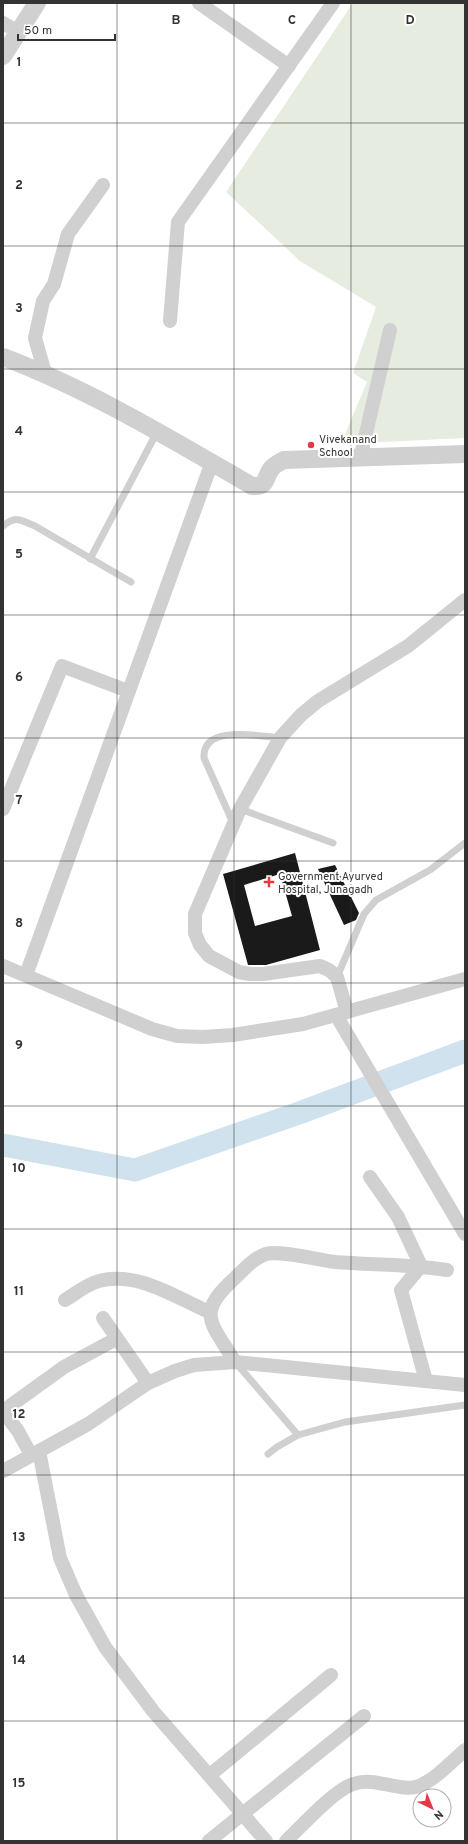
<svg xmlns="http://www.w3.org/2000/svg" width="468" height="1844" viewBox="0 0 468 1844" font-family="Overpass,sans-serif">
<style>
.park{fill:#e6ecdf}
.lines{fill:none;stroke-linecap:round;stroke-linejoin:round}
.river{stroke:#cfe2ee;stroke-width:23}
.building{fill:#1a1a1a;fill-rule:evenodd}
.service{stroke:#d0d0d0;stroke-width:7}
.minor{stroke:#d0d0d0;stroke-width:14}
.tertiary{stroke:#d0d0d0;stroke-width:18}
.grid{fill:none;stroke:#333;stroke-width:1;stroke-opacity:0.55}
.poi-dot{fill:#e63946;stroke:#fff;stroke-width:1.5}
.labels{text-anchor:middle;stroke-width:4;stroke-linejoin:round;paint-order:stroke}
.poi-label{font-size:11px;fill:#333;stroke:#fff;text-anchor:start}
.grid-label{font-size:13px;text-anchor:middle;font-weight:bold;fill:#333;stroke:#fff;stroke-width:4;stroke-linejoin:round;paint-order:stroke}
</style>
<rect width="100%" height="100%" fill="#fff"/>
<!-- park -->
<polygon class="park" points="353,3 465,3 465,438 341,444 367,382 353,373 376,307 300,261 226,192"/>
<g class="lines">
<!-- river -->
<polyline class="river" points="3,1145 135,1170 299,1113 465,1051"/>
</g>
<!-- building -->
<g class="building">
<path d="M295 853 320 950 266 965H248L223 874ZM280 874 292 916 255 926 244 885Z"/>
<polygon points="335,865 359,913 356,920 344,925 318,869"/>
</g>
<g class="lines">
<!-- service -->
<g class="service">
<path d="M3 526C16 515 20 520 35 526L131 582"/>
<polyline points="90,559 157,432"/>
<polyline points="240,809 333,843"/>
<path d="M233 823 204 758C202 724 258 736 280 738"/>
<polyline points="337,977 364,914 376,900 430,870 465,843"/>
<polyline points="236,1363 298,1435"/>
<polyline points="268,1454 277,1447 298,1435 345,1422 465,1405"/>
</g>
<!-- minor -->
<g class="minor">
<polyline points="199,3 289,66"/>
<polyline points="3,23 18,32"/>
<polyline points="170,321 178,222 333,3"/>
<polyline points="45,373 35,338 43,301 54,284 68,234 103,185"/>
<polyline points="360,459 390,330"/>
<polyline points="3,809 62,666 128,691"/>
<polyline points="3,966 152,1029 177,1036 203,1037 233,1035 303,1024 465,979"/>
<polyline points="26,975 212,462"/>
<polyline points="347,1012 337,977 329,970 320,966 263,974 250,974 239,972 209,956 200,945 195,933 195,914 240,809 280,738 301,715 318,701 408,646 465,600"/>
<polyline points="336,1015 465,1234"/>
<polyline points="370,1177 398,1217 421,1266 401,1290 426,1381"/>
<path d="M65 1300C75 1294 87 1284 99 1281 138 1271 175 1297 209 1312"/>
<polyline points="103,1318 148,1383"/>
<path d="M235 1362C211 1322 195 1314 235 1278 244 1269 254 1258 266 1254 280 1250 318 1260 335 1262 372 1265 410 1264 447 1270"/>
<polyline points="3,1411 64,1367 116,1339"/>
<polyline points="3,1411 18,1431 31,1455"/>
<polyline points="39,1451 60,1558 76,1595 105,1647 153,1711 266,1841"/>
<polyline points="3,1471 88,1424 148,1383 175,1371 194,1365 235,1362 465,1385"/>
<polyline points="210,1775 331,1675"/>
<polyline points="209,1841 364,1716"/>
<path d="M286 1841C302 1826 333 1791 353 1784 375 1776 401 1793 419 1786 436 1779 451 1762 465 1750"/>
</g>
<!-- tertiary -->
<g class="tertiary">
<polyline points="3,56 37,3"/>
<path d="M3 357C90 390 171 439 252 486 268 487 264 479 271 469 274 465 280 462 284 460L465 454"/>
</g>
</g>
<!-- grid -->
<path class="grid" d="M117 3V1841M234 3V1841M351 3V1841M3 123H465M3 246H465M3 369H465M3 492H465M3 615H465M3 738H465M3 861H465M3 983H465M3 1106H465M3 1229H465M3 1352H465M3 1475H465M3 1598H465M3 1721H465"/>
<!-- markers -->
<g class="poi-dot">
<circle cx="311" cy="445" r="4"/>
<path d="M267 876h4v4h4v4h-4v4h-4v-4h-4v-4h4z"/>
</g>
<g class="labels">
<!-- poi labels -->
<g class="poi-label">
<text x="319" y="443">Vivekanand<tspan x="319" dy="13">School</tspan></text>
<text x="278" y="880">Government Ayurved<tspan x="278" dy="13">Hospital, Junagadh</tspan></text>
</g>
</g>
<g class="grid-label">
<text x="176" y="24">B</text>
<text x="292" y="24">C</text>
<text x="410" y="24">D</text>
<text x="19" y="66">1</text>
<text x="19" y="189">2</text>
<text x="19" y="312">3</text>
<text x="19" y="435">4</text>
<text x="19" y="558">5</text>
<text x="19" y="681">6</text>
<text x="19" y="804">7</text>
<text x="19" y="927">8</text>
<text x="19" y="1049">9</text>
<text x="19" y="1172">10</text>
<text x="19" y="1295">11</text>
<text x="19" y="1418">12</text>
<text x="19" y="1541">13</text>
<text x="19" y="1664">14</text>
<text x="19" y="1787">15</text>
</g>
<!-- border -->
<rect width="468" height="1844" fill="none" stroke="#333333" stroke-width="8"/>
<!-- north arrow -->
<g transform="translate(432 1808) rotate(137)"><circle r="19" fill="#ffffff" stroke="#adadad"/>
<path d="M0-3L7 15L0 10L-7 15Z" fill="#e63946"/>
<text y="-6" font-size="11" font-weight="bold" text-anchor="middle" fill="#333333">N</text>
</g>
<!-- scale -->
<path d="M18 34v6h97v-6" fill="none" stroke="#333333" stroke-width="2"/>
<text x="24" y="34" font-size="12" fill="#333333" stroke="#ffffff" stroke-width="3" paint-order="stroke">50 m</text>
</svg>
